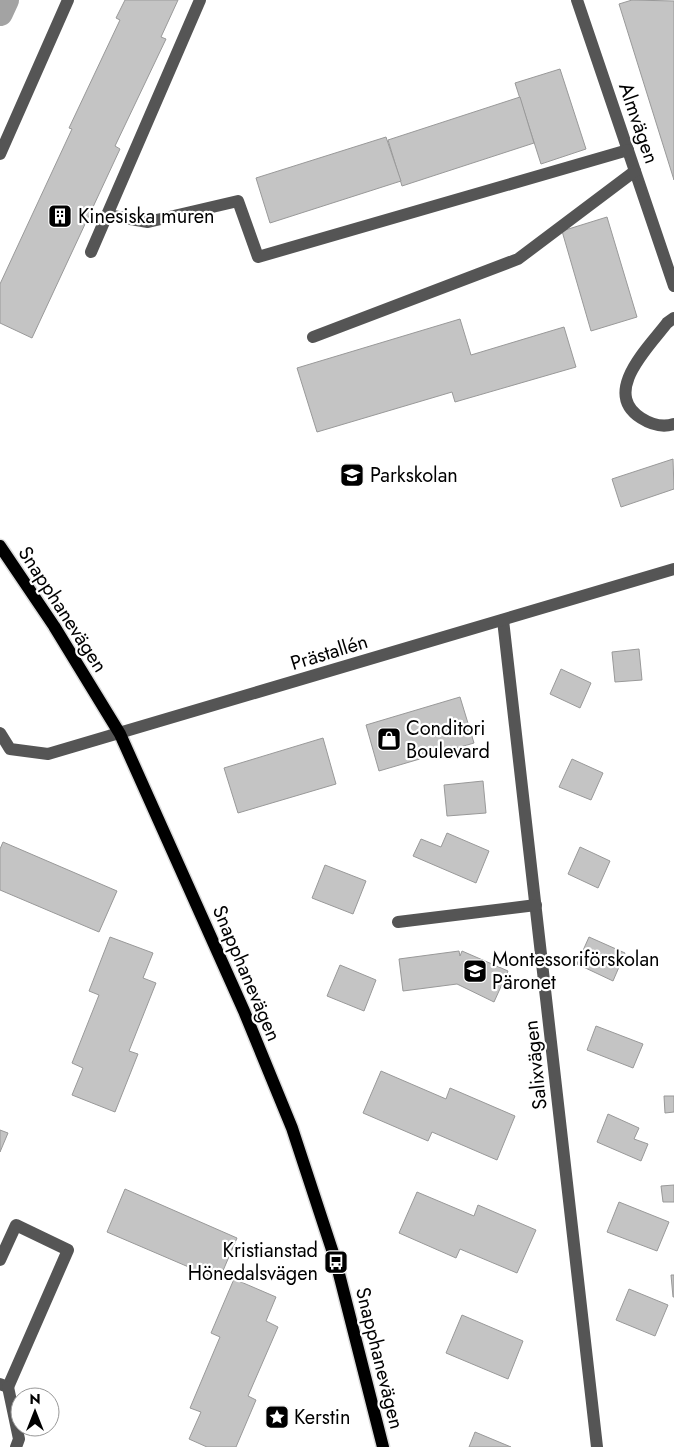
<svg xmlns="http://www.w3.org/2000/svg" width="674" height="1447" viewBox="0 0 674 1447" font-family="Jost,sans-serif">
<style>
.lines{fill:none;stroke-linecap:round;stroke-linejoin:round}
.canal{stroke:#a3a3a3;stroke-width:26}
.building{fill:#c4c4c4;stroke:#999}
.major-casing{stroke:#dbdbdb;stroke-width:15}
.minor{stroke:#555;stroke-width:12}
.major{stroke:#000;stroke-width:12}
.labels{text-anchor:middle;stroke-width:4.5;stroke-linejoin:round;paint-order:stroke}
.street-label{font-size:20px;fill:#000;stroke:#fff}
.poi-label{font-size:20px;fill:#000;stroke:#fff;text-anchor:start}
</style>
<rect width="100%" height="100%" fill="#fff"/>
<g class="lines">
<!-- canal -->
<polyline class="canal" points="0,13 6,0"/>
</g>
<!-- building -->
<g class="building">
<polygon points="125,0 178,0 161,37 166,39 115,146 120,149 32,338 0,323 0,284 72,129 69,128 120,20 116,18"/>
<polygon points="632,0 674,1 674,180 619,4"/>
<polygon points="560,69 586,149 541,164 515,83"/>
<polygon points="520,97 534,143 402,186 388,140"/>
<polygon points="386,137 401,181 270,223 256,178"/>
<polygon points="607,217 637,317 591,331 562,231"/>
<polygon points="460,319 471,355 564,327 576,367 455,402 452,392 317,432 297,368"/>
<polygon points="673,459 674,489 621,507 612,479"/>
<polygon points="639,649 642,680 615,682 612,652"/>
<polygon points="561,669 591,683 580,708 550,694"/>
<polygon points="460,697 474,743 379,771 366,725"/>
<polygon points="323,738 336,784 238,813 224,768"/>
<polygon points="572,759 603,773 591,800 559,787"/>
<polygon points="483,781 486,813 447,816 444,785"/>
<polygon points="447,833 489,851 476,883 413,856 421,839 441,847"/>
<polygon points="3,842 117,891 99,932 0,890 0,849"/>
<polygon points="580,847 610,861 598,888 568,874"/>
<polygon points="325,865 366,881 353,914 312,898"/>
<polygon points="110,937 153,953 143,978 156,983 129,1051 138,1054 115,1112 72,1095 83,1068 72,1063 99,995 89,991"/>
<polygon points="589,937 625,953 613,981 577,964"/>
<polygon points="459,951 460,956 462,951 508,971 494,1002 457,984 403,991 399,959"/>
<polygon points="340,965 376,980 364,1011 327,996"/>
<polygon points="596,1026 643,1044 633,1068 587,1050"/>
<polygon points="381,1071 446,1099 450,1088 515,1116 497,1160 432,1132 428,1141 363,1113"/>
<polygon points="664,1096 674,1096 674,1112 665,1113"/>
<polygon points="608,1114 639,1128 634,1139 648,1144 641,1161 597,1142"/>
<polygon points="0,1130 8,1133 0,1152"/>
<polygon points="674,1185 674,1202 663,1202 661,1186"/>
<polygon points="125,1189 237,1238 219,1280 107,1232"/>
<polygon points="417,1192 474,1216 478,1205 536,1230 517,1273 460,1249 456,1258 399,1233"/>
<polygon points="619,1202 669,1222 657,1251 607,1232"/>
<polygon points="671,1275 674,1275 674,1297 673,1297"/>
<polygon points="234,1279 276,1297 266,1321 278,1327 248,1396 256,1400 236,1447 207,1447 189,1439 201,1412 190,1408 220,1337 211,1333"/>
<polygon points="629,1289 668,1305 655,1336 616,1320"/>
<polygon points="462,1315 523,1341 508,1379 446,1353"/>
<polygon points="475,1432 511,1447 469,1447"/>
</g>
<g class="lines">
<!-- major casing -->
<g class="major-casing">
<polyline id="major" points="0,546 54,626 120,734 244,1011 292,1128 336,1262 383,1447"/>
</g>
<!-- minor -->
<g class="minor">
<polyline points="577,0 674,286"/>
<polyline points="0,154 68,0"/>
<polyline points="107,215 148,222 238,201 258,257 628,150"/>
<polyline points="91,252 200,0"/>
<path d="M674 318 667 323C649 347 601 392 641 418 652 425 662 428 674 424"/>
<polyline points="313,337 518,259 635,171"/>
<polyline points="503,620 597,1447"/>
<polyline points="0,733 10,749 48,754 674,569"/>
<polyline points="398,922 536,905"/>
<polyline points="0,1260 16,1225 68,1250 8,1387 0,1384"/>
<polyline points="8,1387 19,1439 16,1447"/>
</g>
<!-- major -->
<use href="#major" class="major"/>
</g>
<!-- icons -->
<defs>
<g id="building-square" transform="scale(1.25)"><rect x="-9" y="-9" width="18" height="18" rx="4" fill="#000" stroke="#fff"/><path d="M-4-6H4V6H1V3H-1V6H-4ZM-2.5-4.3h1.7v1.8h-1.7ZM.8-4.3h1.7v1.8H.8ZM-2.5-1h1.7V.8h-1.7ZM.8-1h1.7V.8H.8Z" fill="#fff"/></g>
<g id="school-square" transform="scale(1.25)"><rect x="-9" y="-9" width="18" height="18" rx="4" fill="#000" stroke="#fff"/><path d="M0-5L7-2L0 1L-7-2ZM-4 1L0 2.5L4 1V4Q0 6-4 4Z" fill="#fff"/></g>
<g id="shop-square" transform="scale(1.25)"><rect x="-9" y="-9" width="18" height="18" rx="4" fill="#000" stroke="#fff"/><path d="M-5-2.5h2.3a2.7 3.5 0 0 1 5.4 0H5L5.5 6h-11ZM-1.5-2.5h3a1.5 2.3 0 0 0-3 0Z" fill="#fff"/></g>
<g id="bus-square" transform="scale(1.25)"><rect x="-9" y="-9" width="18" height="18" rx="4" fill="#000" stroke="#fff"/><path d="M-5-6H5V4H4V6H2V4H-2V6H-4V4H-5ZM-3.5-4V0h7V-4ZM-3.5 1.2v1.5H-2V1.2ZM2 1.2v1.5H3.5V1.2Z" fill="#fff"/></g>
<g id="sight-square" transform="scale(1.25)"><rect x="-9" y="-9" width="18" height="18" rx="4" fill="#000" stroke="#fff"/><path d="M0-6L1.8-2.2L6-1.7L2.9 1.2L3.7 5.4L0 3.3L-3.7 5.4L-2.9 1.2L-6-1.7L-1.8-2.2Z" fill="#fff"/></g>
</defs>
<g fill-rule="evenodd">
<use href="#building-square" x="60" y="216"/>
<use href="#school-square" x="352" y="475"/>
<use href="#shop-square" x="389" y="739"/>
<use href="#school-square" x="475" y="971"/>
<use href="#bus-square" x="336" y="1262"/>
<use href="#sight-square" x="277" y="1417"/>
</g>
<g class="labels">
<!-- street labels -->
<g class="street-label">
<text transform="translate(639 123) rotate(71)" y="7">Almvägen</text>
<text transform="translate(63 609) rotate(57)" y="7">Snapphanevägen</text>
<text transform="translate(329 652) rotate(-17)" y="7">Prästallén</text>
<text transform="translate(247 973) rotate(67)" y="7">Snapphanevägen</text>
<text transform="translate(535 1065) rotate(-96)" y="7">Salixvägen</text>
<text transform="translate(380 1358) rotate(76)" y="7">Snapphanevägen</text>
</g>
<!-- poi labels -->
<g class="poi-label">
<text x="78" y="223">Kinesiska muren</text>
<text x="370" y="482">Parkskolan</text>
<text x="406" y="735">Conditori<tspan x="406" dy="23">Boulevard</tspan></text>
<text x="492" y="966">Montessoriförskolan<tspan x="492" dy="23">Päronet</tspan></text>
<text x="318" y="1257" text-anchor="end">Kristianstad<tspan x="318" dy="23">Hönedalsvägen</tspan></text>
<text x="294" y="1424">Kerstin</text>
</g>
</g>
<!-- north arrow -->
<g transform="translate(35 1412)"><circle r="24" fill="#ffffff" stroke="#999999"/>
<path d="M0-4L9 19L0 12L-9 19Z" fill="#000000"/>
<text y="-8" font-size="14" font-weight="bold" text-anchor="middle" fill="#000000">N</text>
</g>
</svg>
